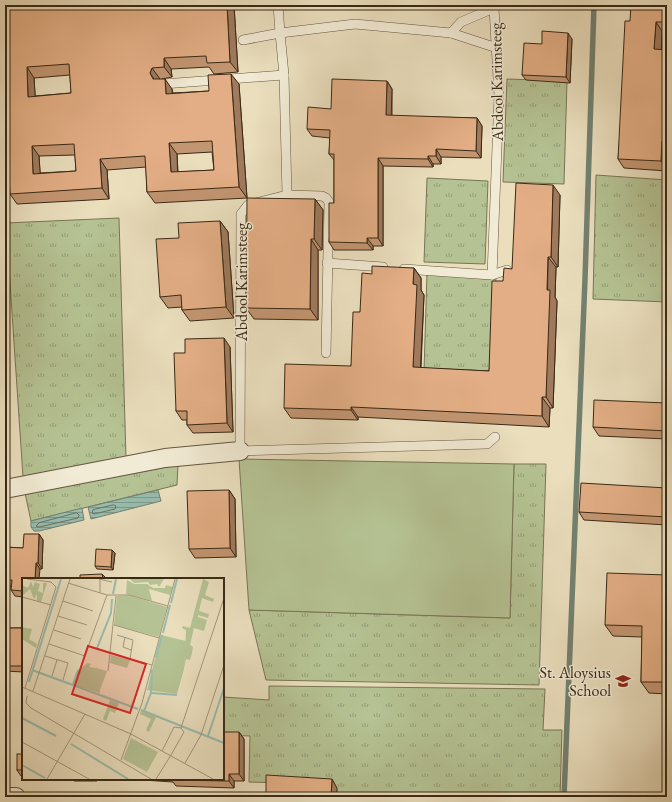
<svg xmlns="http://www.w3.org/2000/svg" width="672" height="802" viewBox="0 0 672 802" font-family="'EB Garamond',serif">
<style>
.grass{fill:url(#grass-tufts);stroke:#787654}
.pitch{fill:#b5c293;stroke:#787654}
.water{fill:url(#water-rules);stroke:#728170}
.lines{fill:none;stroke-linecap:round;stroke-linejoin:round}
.shore{stroke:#697261;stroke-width:1}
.stream{stroke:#728170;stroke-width:5.5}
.lane-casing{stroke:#66563f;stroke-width:10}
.street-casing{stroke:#66563f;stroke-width:20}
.lane{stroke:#f1ead4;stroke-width:9}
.street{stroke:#f1ead4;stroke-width:18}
.wall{fill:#c39672;stroke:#3a2915;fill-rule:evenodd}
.shaded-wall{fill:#9f7a5d;stroke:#3a2915}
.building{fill:#e3ae85;stroke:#3a2915;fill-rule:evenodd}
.labels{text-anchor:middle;stroke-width:3;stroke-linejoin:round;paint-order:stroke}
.street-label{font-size:16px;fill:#3a2915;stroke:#f1ead4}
.poi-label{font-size:16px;fill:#3a2915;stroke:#f1ead4;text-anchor:end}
.inset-river{fill:none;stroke:#98bcad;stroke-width:2}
.inset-road{fill:none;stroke:#a4967a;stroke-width:1}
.view{fill:#d62828;fill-opacity:0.15;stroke:#d62828;stroke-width:2}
.inset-edge{fill:none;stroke:#3a2915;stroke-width:2}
</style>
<defs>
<pattern id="grass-tufts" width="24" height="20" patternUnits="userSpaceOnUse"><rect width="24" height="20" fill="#b5c293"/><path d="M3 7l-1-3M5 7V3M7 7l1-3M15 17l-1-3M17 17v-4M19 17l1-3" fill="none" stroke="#949e77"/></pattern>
<pattern id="water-rules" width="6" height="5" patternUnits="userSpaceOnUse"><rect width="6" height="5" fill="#98bcad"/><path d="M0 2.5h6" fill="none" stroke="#7d998c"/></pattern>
</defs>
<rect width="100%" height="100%" fill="#eadebd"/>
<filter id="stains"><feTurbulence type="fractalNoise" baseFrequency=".005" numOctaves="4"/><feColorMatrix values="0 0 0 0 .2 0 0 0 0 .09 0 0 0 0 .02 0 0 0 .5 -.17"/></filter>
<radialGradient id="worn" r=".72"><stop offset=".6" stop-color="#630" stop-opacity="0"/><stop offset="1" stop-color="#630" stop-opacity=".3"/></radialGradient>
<!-- grass -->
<g class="grass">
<polygon points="507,79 567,81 564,184 503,182"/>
<polygon points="596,175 667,180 667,302 593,299"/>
<polygon points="427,178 488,181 485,264 424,262"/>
<polygon points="119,218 126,458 23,477 6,223"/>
<polygon points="427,273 496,275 493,373 424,371"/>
<polygon points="514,464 546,464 539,685 266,680 249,610 510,618"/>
<polygon points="178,465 177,485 31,521 25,493"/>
<polygon points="269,686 545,689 543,730 562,730 560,797 329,797 321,784 249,782 250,736 223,735 223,697 269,700"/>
</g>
<!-- pitch -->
<polygon class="pitch" points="239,459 514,464 510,618 249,610"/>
<!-- water -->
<g class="water">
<polygon points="158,490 161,501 91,519 88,507"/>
<polygon points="82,508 84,520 39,531 34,531 31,527 31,521"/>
</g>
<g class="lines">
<!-- shore -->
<g class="shore">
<polygon points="114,505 116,506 115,509 94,514 92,513 93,510"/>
<polygon points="77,513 79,515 78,518 39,527 36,526 39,523"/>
</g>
<!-- stream -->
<polyline class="stream" points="564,797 585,279 594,5"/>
<!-- lane casing -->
<g class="lane-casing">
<g id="lane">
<polyline points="494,5 494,8 461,22 451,33 355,24 280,33 284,75 287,195 248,205 241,214 240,451 487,444 495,437"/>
<polyline points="451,33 497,48"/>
<polyline points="243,40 280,33 278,5"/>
<polyline points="163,84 284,75"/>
<polyline points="287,195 322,196 326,198 329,202 326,353"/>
<polyline points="327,263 383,267"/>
<polyline points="404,269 492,275 507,270"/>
<polyline points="492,275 499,96 494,8"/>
</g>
</g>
<!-- street casing -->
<g class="street-casing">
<g id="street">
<polyline points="5,489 165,458 240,451"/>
<polyline points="5,797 16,797"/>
</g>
</g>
<!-- lane -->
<use href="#lane" class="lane"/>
<!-- street -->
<use href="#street" class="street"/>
</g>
<!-- wall -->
<g class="wall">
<path d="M5 5H234L238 72 214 74 209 67 171 69 172 77 162 79 172 89 173 93 209 91 239 84 247 198 155 203 147 192 146 167 107 170 109 199 17 204 10 194ZM70 75 71 93 35 96 34 78ZM212 152 214 170 178 172 177 154ZM75 155 76 171 40 173 39 156Z"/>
<polygon points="667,5 667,31 662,31 661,49 667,50 667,171 624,168 618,159 630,21"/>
<polygon points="572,39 570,83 526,80 522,75 542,44"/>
<polygon points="387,81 392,89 392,116 477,118 482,126 481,158 441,157 441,164 433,164 433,167 383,166 383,246 373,246 373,250 334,250 329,242 334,203 334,160 329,154 330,138 312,136 307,129 331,109"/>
<polygon points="560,195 558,267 556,267 555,297 557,301 553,408 550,408 549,427 358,417 358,420 291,418 284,408 351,366 360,312 372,274 414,268 421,278 421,290 424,295 421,368 489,371 503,281 512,269"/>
<polygon points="315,199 323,210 322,250 318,250 318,320 254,319 246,308"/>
<polygon points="220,221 228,232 234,318 190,321 182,310 182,307 168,308 160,297 179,238"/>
<polygon points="5,272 7,275 9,309 5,310"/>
<polygon points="230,347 233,432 193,433 187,425 187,420 182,420 176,411 185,353"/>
<polygon points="667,403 667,439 599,436 593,427"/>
<polygon points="667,488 667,525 584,520 579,512"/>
<polygon points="229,490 235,499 236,557 195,558 189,549"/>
<polygon points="39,534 43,540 42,569 40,569 23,579 23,597 15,596 11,590 11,586 5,586 5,547 23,548"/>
<polygon points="112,550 115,553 113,570 97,569 95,566"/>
<polygon points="667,575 667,694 649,693 641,682 642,637 613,636 605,625"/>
<polygon points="5,628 23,628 23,672 5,671"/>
<polygon points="239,732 244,739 244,781 234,781 234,788 176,786 173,782 128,779 223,779"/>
<polygon points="23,754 23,776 21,776 17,770"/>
<polygon points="73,779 97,779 97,781 74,781"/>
</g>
<!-- shaded-wall -->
<g class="shaded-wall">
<polygon points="227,5 234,5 238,72 230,62"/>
<polygon points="656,22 662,31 661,58 654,49"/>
<polygon points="568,33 572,39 570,83 566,77"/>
<polygon points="164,58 171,69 172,77 164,67"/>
<polygon points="27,67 34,78 36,108 28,97"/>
<polygon points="152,68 160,79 157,84 150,73"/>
<polygon points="231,74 239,84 247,198 239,187"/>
<polygon points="165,79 172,89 173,104 166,94"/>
<polygon points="387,81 392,89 391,123 386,115"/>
<polygon points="477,118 482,126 481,158 476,151"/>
<polygon points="662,141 667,148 667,170 661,161"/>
<polygon points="169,143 177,154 178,183 171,172"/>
<polygon points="32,146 39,156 41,185 33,174"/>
<polygon points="436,149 441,157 441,164 436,156"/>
<polygon points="428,156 433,164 433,167 428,159"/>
<polygon points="378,158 383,166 383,246 378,238"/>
<polygon points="100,159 107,170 109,199 102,188"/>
<polygon points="553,185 560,195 558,267 551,257"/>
<polygon points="315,199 323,210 322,250 314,239"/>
<polygon points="220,221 228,232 234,318 226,307"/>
<polygon points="367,238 373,246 373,250 367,243"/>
<polygon points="311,239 318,250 318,320 310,309"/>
<polygon points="548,257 556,267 555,297 557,301 553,408 546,397"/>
<polygon points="414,268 421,278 421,290 424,295 420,377 413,367 413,284"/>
<polygon points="5,272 7,275 9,309 5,304"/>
<polygon points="224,338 230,347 233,432 227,423"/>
<polygon points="542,397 550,408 549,427 542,416"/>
<polygon points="351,407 358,417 358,420 351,410"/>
<polygon points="229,490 235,499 236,557 230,548"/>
<polygon points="39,534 43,540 42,569 38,563"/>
<polygon points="112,550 115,553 113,570 111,567"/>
<polygon points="36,563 40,569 39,579 35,579"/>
<polygon points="102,574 105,577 105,579 103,579"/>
<polygon points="223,590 224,591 223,616"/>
<polygon points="239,732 244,739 244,781 239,774"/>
<polygon points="229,774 234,781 234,788 229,781"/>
<polygon points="332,779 337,788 337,797 331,797"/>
</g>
<!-- building -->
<g class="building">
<path d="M5 5H227L230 62 207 63 206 56 164 58V67L152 68 150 73 153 79H165L166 94 209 91 208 75 231 74 239 187 147 192 145 156 100 159 102 188 10 194 5 118ZM69 64 71 93 28 97 27 67ZM212 141 214 170 171 172 169 143ZM74 144 76 171 33 174 32 146Z"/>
<polygon points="631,5 667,5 667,22 656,22 654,49 667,50 667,141 662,141 661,161 618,159 625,21 630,21"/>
<polygon points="542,31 568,33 566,77 522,75 524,43 542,44"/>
<polygon points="332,79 387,81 386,115 477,118 476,151 436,149 436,156 428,156 428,159 378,158 378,238 367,238 367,243 329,242 329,203 334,203 334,154 329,154 330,130 307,129 308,107 331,109"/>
<polygon points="516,183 553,185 551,257 548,257 547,290 550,290 546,397 542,397 542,416 351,407 351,410 284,408 285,364 351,366 353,312 360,312 362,273 372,274 372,266 414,268 413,284 417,285 413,367 489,371 492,281 503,281 504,268 512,269"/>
<polygon points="247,198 315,199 314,239 311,239 310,309 246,308"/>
<polygon points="220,221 226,307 182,310 181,295 160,297 156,239 179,238 178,223"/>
<rect x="666" y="320" width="1" height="16"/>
<polygon points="224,338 227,423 187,425 187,411 176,411 174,353 185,353 185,339"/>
<polygon points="594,400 667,403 667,431 593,427"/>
<polygon points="581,483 667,488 667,517 579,512"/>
<polygon points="229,490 230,548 189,549 187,491"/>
<polygon points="24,534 39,534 38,563 36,563 35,579 23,579 23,591 11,590 12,580 5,580 5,547 23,548"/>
<polygon points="96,549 112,550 111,567 95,566"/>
<polygon points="607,573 667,575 667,687 662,687 663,682 641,682 642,626 605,625"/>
<polygon points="102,574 103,579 80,579 80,575"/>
<rect x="5" y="628" width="18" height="38"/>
<polygon points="223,732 239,732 239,774 229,774 229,781 171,780 171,779 223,779"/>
<rect x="17" y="754" width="6" height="16"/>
<polygon points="266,775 332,779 331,797 266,797"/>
</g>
<!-- icons -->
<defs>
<g id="school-bare" transform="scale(1.2)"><path d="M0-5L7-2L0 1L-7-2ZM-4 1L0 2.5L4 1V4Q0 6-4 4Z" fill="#8f2418" stroke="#f1ead4" stroke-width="2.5" paint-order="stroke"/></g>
</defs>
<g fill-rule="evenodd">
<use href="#school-bare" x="623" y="681"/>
</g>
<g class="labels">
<!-- street labels -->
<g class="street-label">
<text transform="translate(496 82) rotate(-91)" y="6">Abdool Karimsteeg</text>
<text transform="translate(241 282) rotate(-90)" y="6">Abdool Karimsteeg</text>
</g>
<!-- poi labels -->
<g class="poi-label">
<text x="611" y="678">St. Aloysius<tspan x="611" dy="18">School</tspan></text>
</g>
</g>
<!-- overview -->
<g transform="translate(22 578)">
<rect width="202" height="202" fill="#eadebd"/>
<path d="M181 1 187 4 183 17 192 21 191 24 180 20 177 33 187 36 186 40 176 37V39L185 42 182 53 172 50 168 67 171 69 170 75 168 82 164 81 162 91 164 52 160 50 161 48 168 50ZM105 2 112 6H125L131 10H143L144 7 151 9 148 17 127 11 130 23 104 16ZM9 3 11 9 13 4 18 6 16 13 21 15V5H25L19 24 15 23V16L12 21 8 11 0 18V7L6 10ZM0 49 10 51 7 61 15 66 14 70 0 61ZM89 77 108 82 105 90 88 85ZM66 85 69 86 67 89 74 90 68 108 78 112V115L51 107 56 92ZM88 122 97 125 93 135 88 133 84 143 81 141ZM119 133 134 139 127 154 124 152 129 141 118 136Z" fill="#b5c293"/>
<path d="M108 1H142L137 9 135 6 128 7 126 4 112 5Z" fill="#b5c293"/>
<path d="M109 160 136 174 125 194 101 181Z" fill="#b5c293"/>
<path d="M106 17 145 29 137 59 92 47 95 18ZM139 57 164 63 162 91 155 116 125 112ZM74 90 85 93 78 112 67 109Z" fill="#b5c293"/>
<path class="inset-river" d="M91 16 94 1M149 25 155 1M141 55 148 27M75 70 89 35 90 21M134 79 140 57M10 92 116 131M7 104 39 1M51 106 56 92M130 115 155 117M119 132 202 165M122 133 129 115 130 92M0 140 34 158M186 158 202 110M49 166 106 201M0 187 23 200"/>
<path class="inset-road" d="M77 1 90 4M78 1V15M46 5 85 17H107L146 28M0 19 29 27M41 23 71 33M36 38 65 47M92 47 137 60M32 52 59 61M95 57 111 62 108 81 130 87M103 59 101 69 109 72M27 66 63 78M23 78 46 85 41 102M61 83 85 17M86 93 94 18M30 98 35 82M0 109 109 156 191 201M3 110 34 9 29 4 5 1M11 113 48 1M5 118 4 125 9 130 129 201M159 150 202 20M0 164 67 201M140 173 152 149 159 150M149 177 162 154 159 150M99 182 120 125 153 1M163 185 179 157 202 87M25 201 63 136M134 201 149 177"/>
<path class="view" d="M66 68 124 86 108 135 50 116Z"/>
<rect width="202" height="202" class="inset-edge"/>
</g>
<!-- margin -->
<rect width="672" height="802" fill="none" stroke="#eadebd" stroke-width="20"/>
<rect x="6" y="6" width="660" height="790" fill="none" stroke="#3a2915" stroke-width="2"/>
<rect x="10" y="10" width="652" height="782" fill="none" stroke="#3a2915"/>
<rect width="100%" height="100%" filter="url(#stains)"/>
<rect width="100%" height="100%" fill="url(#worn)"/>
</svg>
